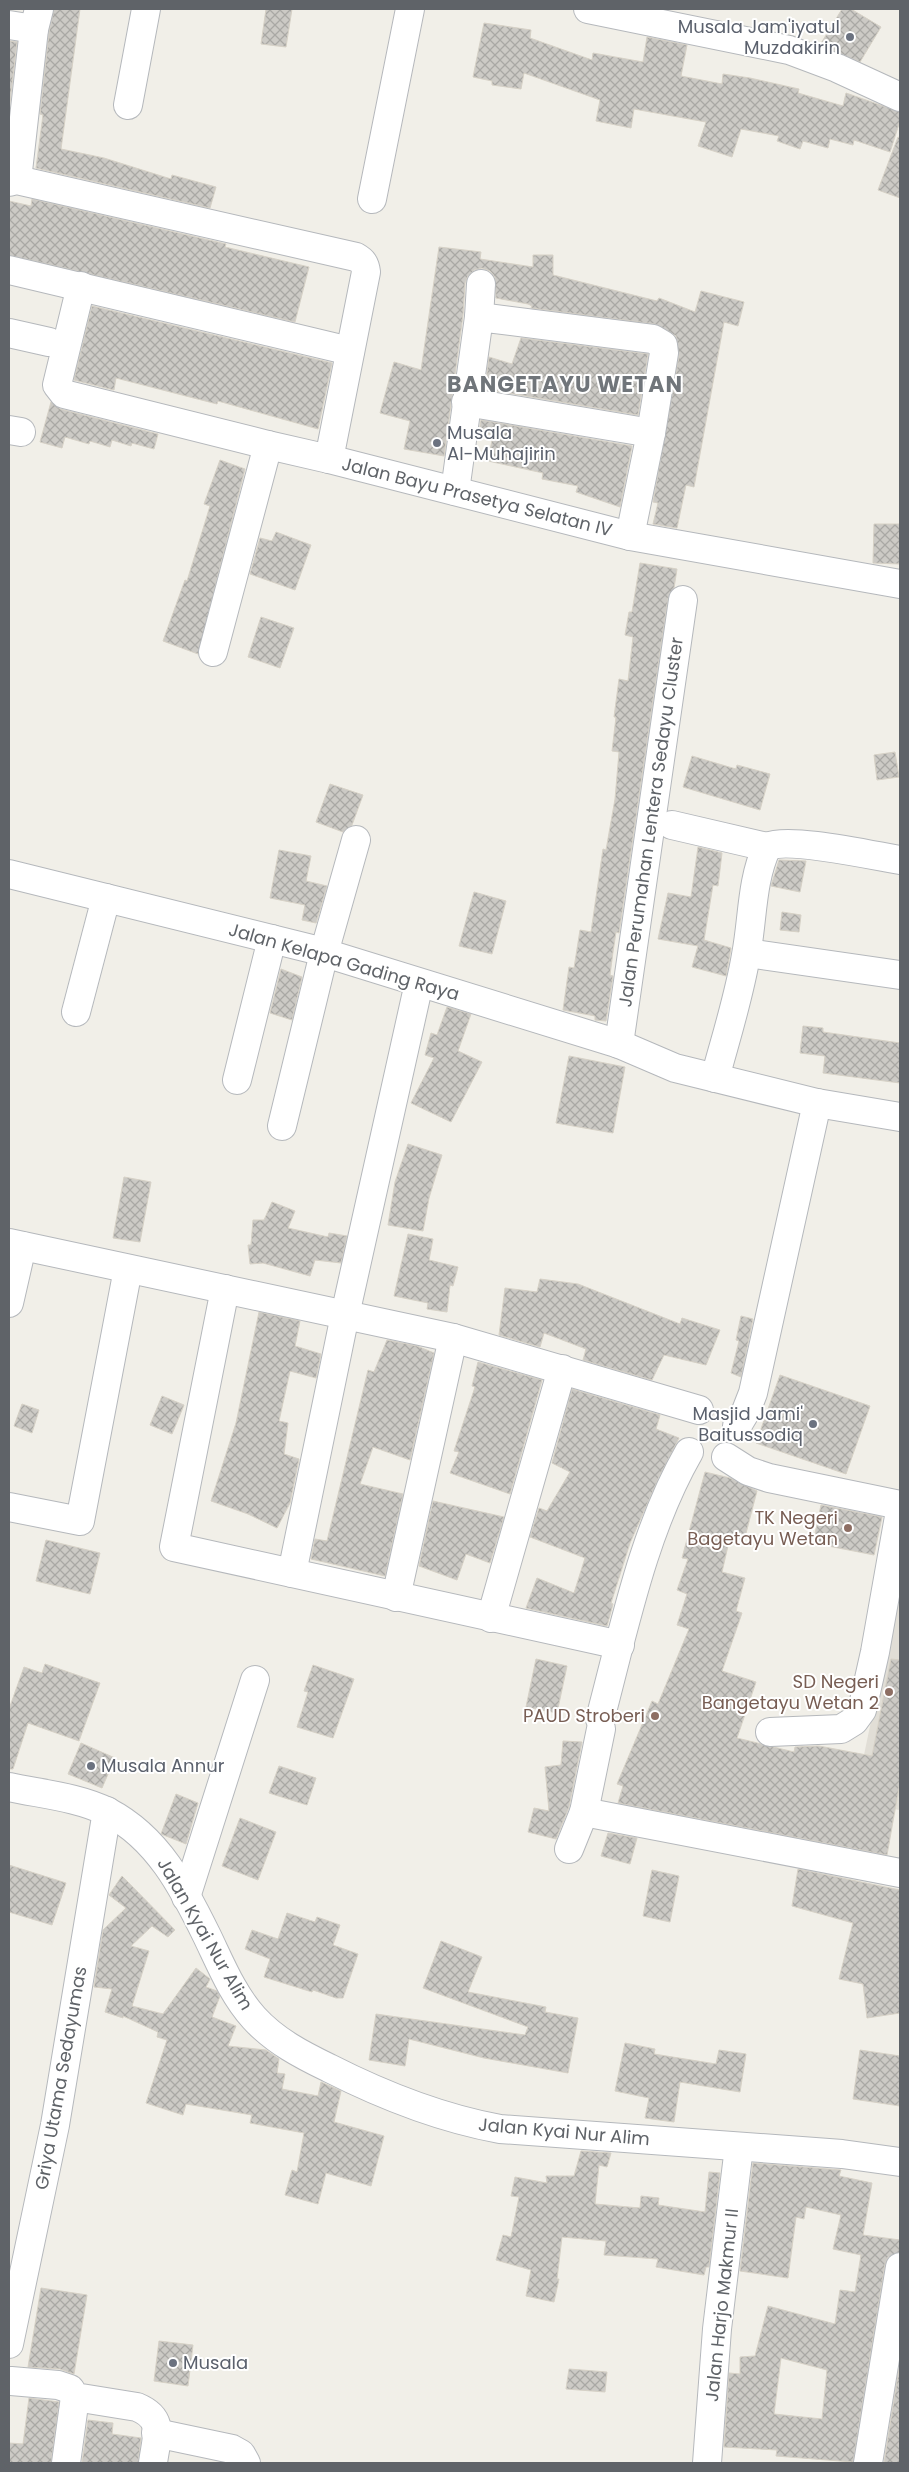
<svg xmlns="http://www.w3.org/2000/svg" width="909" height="2472" viewBox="0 0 909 2472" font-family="Poppins,sans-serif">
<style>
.education{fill:#e1ded6}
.building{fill:url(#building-cross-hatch);stroke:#d6d1c6;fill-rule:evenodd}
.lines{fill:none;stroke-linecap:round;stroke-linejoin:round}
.minor-casing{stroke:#b5b8bc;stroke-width:30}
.minor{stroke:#fff;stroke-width:28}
.worship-dot{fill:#6b7280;stroke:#fff;stroke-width:2}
.education-dot{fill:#8d6e63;stroke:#fff;stroke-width:2}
.labels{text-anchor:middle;stroke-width:4;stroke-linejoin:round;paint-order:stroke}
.worship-label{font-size:18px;fill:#5b616d;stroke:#fff;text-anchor:start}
.street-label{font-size:18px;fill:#5f6368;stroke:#fff}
.education-label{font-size:18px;fill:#785e54;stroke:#fff;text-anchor:end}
.district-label{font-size:22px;font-weight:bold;letter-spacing:1px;fill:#70757a;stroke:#fff}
</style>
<defs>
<pattern id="building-cross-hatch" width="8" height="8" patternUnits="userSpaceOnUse" patternTransform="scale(1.25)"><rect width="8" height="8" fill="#cccac5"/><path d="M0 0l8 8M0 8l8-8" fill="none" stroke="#a9a8a4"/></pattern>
</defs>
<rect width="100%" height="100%" fill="#f1efe8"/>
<!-- education -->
<polygon class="education" points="900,1582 900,1810 854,1803"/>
<!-- building -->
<g class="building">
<polygon points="54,9 80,9 61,149 104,158 171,179 172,175 216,187 210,208 36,168 43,115 40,114 49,32"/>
<polygon points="266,9 292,9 286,47 261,44"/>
<polygon points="842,9 851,9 881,27 860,62 820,45"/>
<polygon points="484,23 531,30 530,38 592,60 593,53 643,62 647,37 687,45 681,76 722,84 723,74 750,78 799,89 798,93 843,106 846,93 900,112 900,121 890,152 854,140 853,145 830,139 828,148 803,141 800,149 777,141 779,136 741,129 732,157 698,146 706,122 634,109 631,128 596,121 600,100 524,73 521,89 492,85 492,81 473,77"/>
<polygon points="9,41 17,42 9,110"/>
<polygon points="898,137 900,138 900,198 878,190"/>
<polygon points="32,199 226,244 225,247 309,267 295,322 9,255 9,201 31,206"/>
<polygon points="439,247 481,252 480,259 533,267 533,255 553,255 553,275 657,301 659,298 695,312 701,291 744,302 738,326 724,322 694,487 686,485 677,528 653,524 658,503 653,502 679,356 676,336 655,324 531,308 532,306 528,304 496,298 495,277 490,271 482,268 474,270 468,276 465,283 463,315 444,456 404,449 410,421 380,413 394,362 421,370"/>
<polygon points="92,306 332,363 318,429 218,401 217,404 116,378 114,390 74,380"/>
<polygon points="521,338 648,354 638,415 485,389 489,357 512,364"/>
<polygon points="51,402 60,409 158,434 154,449 132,443 131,446 112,440 110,447 90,441 89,444 65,437 62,448 40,442"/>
<polygon points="481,420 632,446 620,507 576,492 578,486 542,479 543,473 488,461 493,435 479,432"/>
<polygon points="220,460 245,469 198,654 163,641 185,580 187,581 210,506 204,504"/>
<polygon points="874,524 900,524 900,564 873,563"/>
<polygon points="276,532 311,545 295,590 250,574 260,538 272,541"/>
<polygon points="640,563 677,569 674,588 668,598 619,933 616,932 613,952 610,975 613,976 606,1021 595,1020 595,1016 563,1010 569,967 574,968 580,930 591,932 603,849 606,850 615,799 619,752 612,751 616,717 614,717 619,679 628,681 633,637 625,635 629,612 632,612"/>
<polygon points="261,617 294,628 280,668 248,657"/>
<polygon points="895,752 899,777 877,780 874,755"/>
<polygon points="692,756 736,769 737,765 770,774 760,810 683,787"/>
<polygon points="330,784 363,795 352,825 343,832 316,822"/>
<polygon points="698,847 722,853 718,886 713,885 704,940 731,948 726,976 692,967 698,946 658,939 668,893 691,897"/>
<polygon points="279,850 311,856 306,881 327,886 316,923 302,920 305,905 270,898"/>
<polygon points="779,860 806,861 800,892 771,886"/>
<polygon points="474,892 506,901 492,954 459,946"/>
<polygon points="782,912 801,915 799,932 780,930"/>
<polygon points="281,969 302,977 292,1020 270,1013"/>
<polygon points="447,1007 471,1014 458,1051 482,1062 451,1122 411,1103 434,1058 425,1055 431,1033 437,1035"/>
<polygon points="803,1026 823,1028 823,1032 900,1043 900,1083 823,1073 825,1056 800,1053"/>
<polygon points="569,1056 625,1067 613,1133 556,1123"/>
<polygon points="408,1144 442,1155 429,1198 423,1231 388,1225 395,1182"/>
<polygon points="124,1177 151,1182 140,1242 113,1238"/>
<polygon points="272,1202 295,1211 288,1228 328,1237 329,1233 347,1236 341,1263 315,1260 310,1276 263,1263 250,1264 248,1245 251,1245 253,1220 264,1220"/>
<polygon points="408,1234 433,1239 429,1260 458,1267 453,1286 450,1285 447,1312 427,1309 428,1303 394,1296"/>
<polygon points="540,1279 578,1284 680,1324 682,1318 720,1330 706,1365 664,1355 652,1380 583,1360 586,1349 544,1333 540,1347 499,1335 505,1288 537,1292"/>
<polygon points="259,1312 300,1321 295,1346 321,1354 316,1378 290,1371 279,1421 288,1423 284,1454 299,1459 290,1503 277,1528 248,1514 211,1501 236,1423"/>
<polygon points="741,1316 753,1319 741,1377 731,1373 739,1341 736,1340"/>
<polygon points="387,1340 417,1346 434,1353 410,1460 373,1447 360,1484 403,1494 385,1576 311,1559 315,1539 327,1541 368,1370 374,1372"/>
<polygon points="478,1362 542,1380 510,1494 450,1473 459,1452 454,1451 475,1387 472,1386"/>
<polygon points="780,1375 870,1406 846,1474 756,1443"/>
<polygon points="572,1389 660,1415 656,1429 679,1438 659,1477 630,1543 611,1603 613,1604 607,1626 526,1608 537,1578 574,1593 585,1558 530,1537 539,1508 547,1511 570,1472 552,1463"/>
<polygon points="162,1396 184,1405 172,1434 150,1425"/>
<polygon points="22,1404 39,1410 32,1433 14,1426"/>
<polygon points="705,1472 730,1478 757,1491 744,1541 730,1537 722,1572 745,1578 736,1611 742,1613 722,1671 756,1682 737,1738 794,1752 795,1747 819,1746 872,1756 891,1659 900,1660 900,1782 887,1855 618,1803 623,1786 617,1784 652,1701 658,1704 689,1629 677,1625 687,1594 677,1590 688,1559 682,1558"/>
<polygon points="433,1501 504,1517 490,1563 466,1554 457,1580 419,1566"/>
<polygon points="821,1505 882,1517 874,1555 813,1543"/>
<polygon points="46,1540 100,1553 90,1594 36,1581"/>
<polygon points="536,1659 567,1666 557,1713 526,1707"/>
<polygon points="45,1664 100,1683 79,1741 28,1723 13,1769 9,1769 9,1709 24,1667 42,1673"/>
<polygon points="313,1665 354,1679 333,1738 297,1727 308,1692 304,1691"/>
<polygon points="563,1741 582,1742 569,1807 556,1839 528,1832 534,1808 549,1811 545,1767 561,1765"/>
<polygon points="81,1743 115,1758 102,1788 68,1774"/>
<polygon points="279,1766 316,1778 307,1805 269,1793"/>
<polygon points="176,1794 198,1803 186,1844 161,1834"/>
<polygon points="240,1818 276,1832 258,1880 222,1866"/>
<polygon points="608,1833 637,1838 630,1864 601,1856"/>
<polygon points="9,1865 66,1883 52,1925 9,1912"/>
<polygon points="798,1869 900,1890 900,2013 867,2018 863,1984 839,1979 853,1923 792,1906"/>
<polygon points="652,1870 679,1876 670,1922 643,1916"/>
<polygon points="122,1876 175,1930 168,1937 152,1926 131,1946 149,1951 132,2006 163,2014 196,1968 210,1979 206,1987 217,1991 220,1996 212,2017 236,2026 228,2046 266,2050 279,2059 277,2073 285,2074 282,2089 318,2096 321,2082 341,2091 334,2122 384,2136 371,2186 326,2173 318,2204 285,2195 292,2170 297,2172 304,2133 250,2123 252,2115 186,2104 183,2115 146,2103 167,2040 157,2037 158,2032 123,2016 123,2018 105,2012 112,1989 94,1987 103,1930 126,1908 109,1895"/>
<polygon points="287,1913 315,1922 317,1917 340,1925 333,1945 358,1954 343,1998 336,1998 313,1990 312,1992 264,1977 270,1959 245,1949 252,1930 278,1939"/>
<polygon points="441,1941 482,1957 468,1992 546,2007 545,2012 578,2018 568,2073 484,2058 409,2039 405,2066 369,2060 376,2014 525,2035 528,2027 423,1988"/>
<polygon points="625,2043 655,2049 654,2054 716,2064 719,2050 746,2054 740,2092 680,2082 674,2122 645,2118 649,2098 615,2091"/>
<polygon points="860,2050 900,2056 900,2106 853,2099"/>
<polygon points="581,2151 611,2153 607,2167 599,2165 595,2204 640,2208 641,2196 659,2198 658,2205 705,2212 709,2172 720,2173 709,2267 706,2267 704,2275 656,2267 658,2259 604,2255 606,2241 562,2237 557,2279 559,2279 554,2302 526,2296 531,2270 496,2260 503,2235 511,2237 519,2197 511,2196 515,2177 547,2183 546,2176 574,2176"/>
<path d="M753 2163 841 2170 839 2176 872 2183 863 2235 900 2240V2252L888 2257 885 2264 853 2462 776 2456 777 2450 724 2447 729 2373 740 2374V2357L755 2356 768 2306 835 2324 840 2290 855 2292 861 2255 833 2249 841 2215 806 2207 804 2219 796 2217 788 2278 740 2271ZM781 2358 827 2370 822 2419 774 2414Z"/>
<polygon points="41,2288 87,2295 74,2374 60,2369 28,2367"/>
<polygon points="159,2341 193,2345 188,2386 154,2381"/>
<polygon points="900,2362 900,2463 884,2463"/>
<polygon points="569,2369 607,2372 605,2392 566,2389"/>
<polygon points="29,2398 59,2402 51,2463 9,2463 9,2443 23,2444"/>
<polygon points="88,2420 113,2423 112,2434 141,2438 138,2463 82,2463"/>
</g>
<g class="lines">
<!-- minor casing -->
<g class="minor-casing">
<g id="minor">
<polyline points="588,9 789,50 837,68 900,97"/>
<polyline points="9,25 34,29"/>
<polyline points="128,105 146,9"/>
<polyline points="17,180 34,29 39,9"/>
<path d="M9 182 17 180 356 257C363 261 365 264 366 272L329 459"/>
<polyline points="372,199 410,9"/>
<polyline points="9,270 350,351"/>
<polyline points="81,286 57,385 64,394 268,445 329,459 630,536 900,584"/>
<polyline points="479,317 481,284"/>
<polyline points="9,333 49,342"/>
<polyline points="466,402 651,433"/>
<polyline points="9,430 21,432"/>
<polyline points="455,491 479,317 653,339 663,345 664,353 651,433 630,536"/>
<polyline points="213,652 268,445"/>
<polyline points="672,825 767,847"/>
<path d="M767 847C786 836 875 856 900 860"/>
<polyline points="9,874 312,949 619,1044 675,1068 817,1103 900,1117"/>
<polyline points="747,953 900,975"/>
<polyline points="76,1012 106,898"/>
<polyline points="619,1044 683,600"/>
<path d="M715 1078C726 1037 739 997 746 955 753 919 751 881 767 847"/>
<polyline points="237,1080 272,939"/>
<polyline points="282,1126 324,953 356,840"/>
<polyline points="9,1243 453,1338 699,1410"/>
<polyline points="225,1289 174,1547 620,1645"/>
<polyline points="9,1303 22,1246"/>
<polyline points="737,1426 746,1411 753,1393 817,1103"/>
<polyline points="726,1457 748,1471 769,1478 900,1505"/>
<polyline points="9,1507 80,1521 128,1269"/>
<polyline points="292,1573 345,1315 419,983"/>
<polyline points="396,1597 453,1338"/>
<polyline points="491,1618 562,1369"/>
<path d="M600 1719C624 1629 643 1532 689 1452"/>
<polyline points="770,1732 841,1729 854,1721 862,1710 875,1652 900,1511"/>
<path d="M9 1787C41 1794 78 1797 108 1812 158 1838 183 1887 207 1936 221 1965 233 1995 254 2018 275 2041 302 2055 329 2068 384 2096 440 2118 500 2129L842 2154 900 2162"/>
<polyline points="584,1812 900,1873"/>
<polyline points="569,1849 584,1812 601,1729"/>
<polyline points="186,1897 255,1680"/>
<polyline points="9,2344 55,2125 107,1811"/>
<path d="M11 2381 58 2385 70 2389 75 2397 137 2407C166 2419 156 2438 153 2463"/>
<polyline points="156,2433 232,2449 241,2454 246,2463"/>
<polyline points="66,2463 75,2397"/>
<polyline points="707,2463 717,2329 739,2147"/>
<polyline points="868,2463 900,2267"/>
</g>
</g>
<!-- minor -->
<use href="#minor" class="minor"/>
</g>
<!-- markers -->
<g class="worship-dot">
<circle cx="850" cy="37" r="5"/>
<circle cx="437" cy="443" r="5"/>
<circle cx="813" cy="1424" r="5"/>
<circle cx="91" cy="1766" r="5"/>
<circle cx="173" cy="2363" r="5"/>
</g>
<g class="education-dot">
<circle cx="848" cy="1528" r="5"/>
<circle cx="889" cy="1692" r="5"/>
<circle cx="655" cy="1716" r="5"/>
</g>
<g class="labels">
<!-- worship labels -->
<g class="worship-label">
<text x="840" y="33" text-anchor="end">Musala Jam'iyatul<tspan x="840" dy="21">Muzdakirin</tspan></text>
<text x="447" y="439">Musala<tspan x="447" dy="21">Al-Muhajirin</tspan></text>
<text x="803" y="1420" text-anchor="end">Masjid Jami'<tspan x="803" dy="21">Baitussodiq</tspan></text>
<text x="101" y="1772">Musala Annur</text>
<text x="183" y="2369">Musala</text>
</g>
<!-- street labels -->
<g class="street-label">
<text transform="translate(477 497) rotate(14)" y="6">Jalan Bayu Prasetya Selatan IV</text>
<text transform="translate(651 822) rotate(-82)" y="6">Jalan Perumahan Lentera Sedayu Cluster</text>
<text transform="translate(344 962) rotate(16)" y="6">Jalan Kelapa Gading Raya</text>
<text transform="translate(205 1934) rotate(60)" y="6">Jalan Kyai Nur Alim</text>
<text transform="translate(61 2078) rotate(-80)" y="6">Griya Utama Sedayumas</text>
<text transform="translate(564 2132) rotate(5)" y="6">Jalan Kyai Nur Alim</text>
<text transform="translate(722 2305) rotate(-84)" y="6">Jalan Harjo Makmur II</text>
</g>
<!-- education labels -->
<g class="education-label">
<text x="838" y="1524">TK Negeri<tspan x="838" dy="21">Bagetayu Wetan</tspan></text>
<text x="879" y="1688">SD Negeri<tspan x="879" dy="21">Bangetayu Wetan 2</tspan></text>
<text x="645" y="1722">PAUD Stroberi</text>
</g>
<!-- district labels -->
<g class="district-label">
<text x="565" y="392">BANGETAYU WETAN</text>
</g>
</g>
<!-- border -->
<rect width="909" height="2472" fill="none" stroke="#5f6368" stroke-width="20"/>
</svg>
